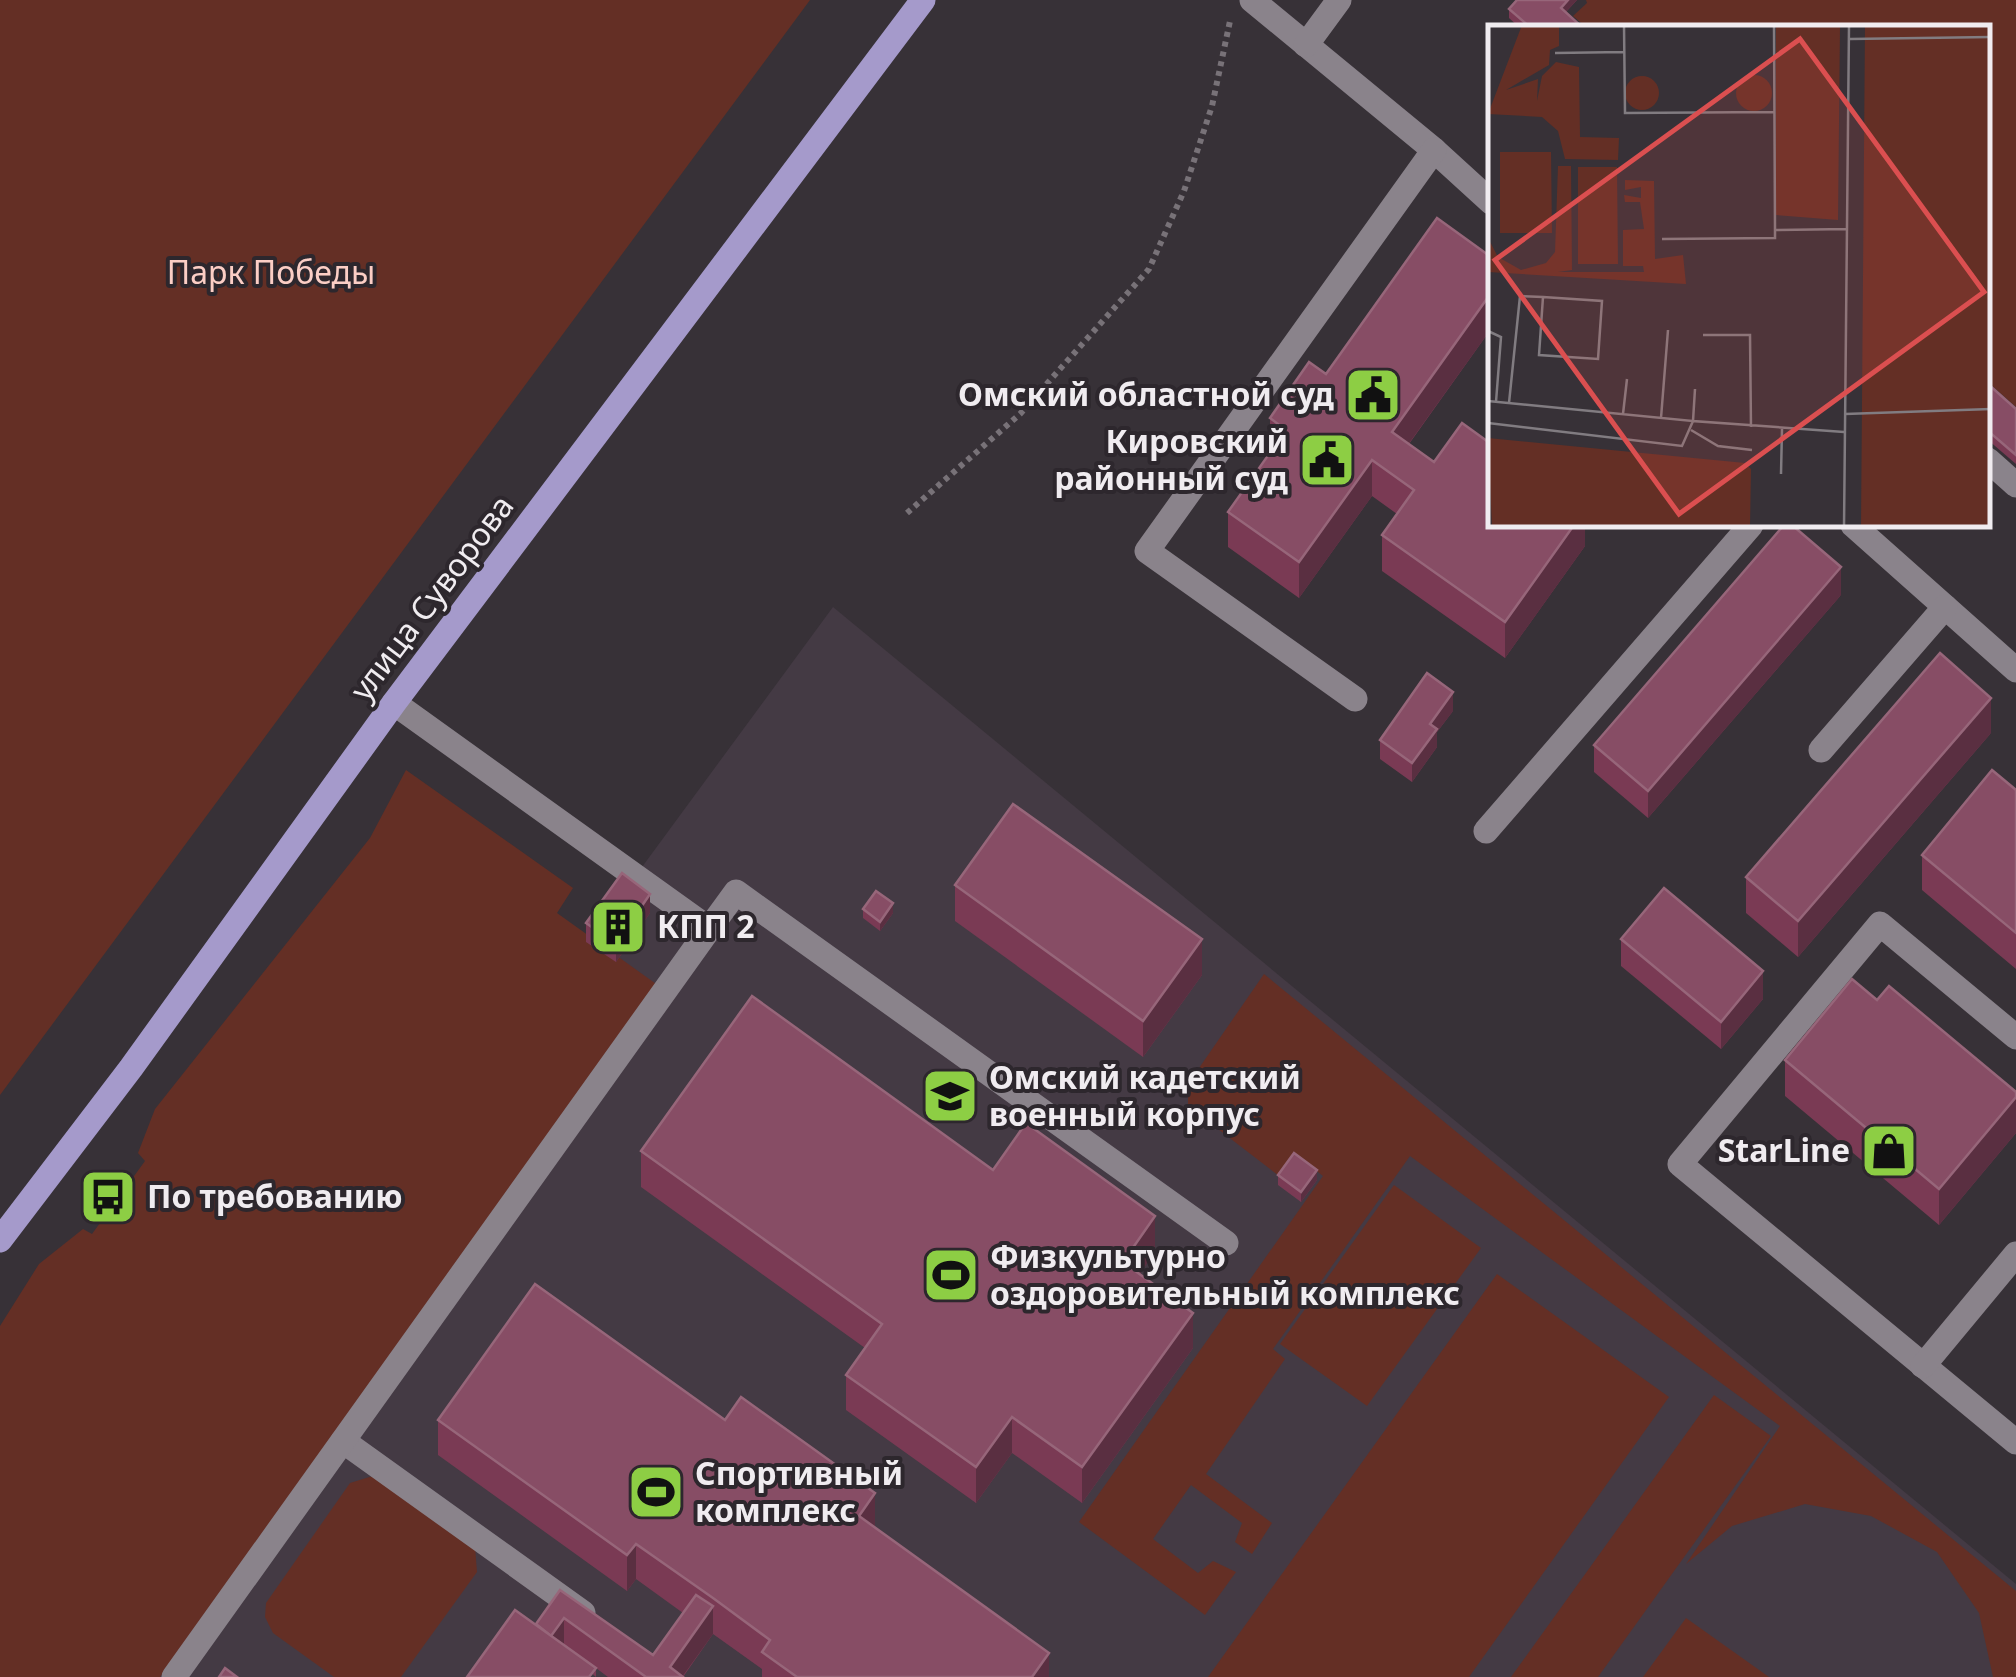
<svg xmlns="http://www.w3.org/2000/svg" width="2016" height="1677" viewBox="0 0 2016 1677" font-family="'Noto Sans',sans-serif">
<style>
.built{fill:#443a44}
.green{fill:#642f25}
.lines{fill:none;stroke-linecap:round;stroke-linejoin:round}
.path{stroke:#787278;stroke-width:6;stroke-dasharray:5 5;stroke-linecap:butt}
.minor{stroke:#8a838b;stroke-width:25}
.major{stroke:#a59acb;stroke-width:25}
.wall{fill:#7a3a54}
.shaded-wall{fill:#5a2f41}
.building{fill:#874d65;stroke:#97667a;stroke-width:2.5}
.labels{text-anchor:middle;stroke-width:8;stroke-linejoin:round;paint-order:stroke}
.park-label{font-size:32px;fill:#fbcec5;stroke:#2d272d}
.poi-label{font-size:32px;font-weight:bold;fill:#f0ecf0;stroke:#2d272d;text-anchor:start}
.street-label{font-size:32px;fill:#f0ecf0;stroke:#2d272d}
.inset-road{fill:none;stroke:#817c81;stroke-width:2.5}
.view{fill:#db4f50;fill-opacity:0.15;stroke:#db4f50;stroke-width:5}
.inset-edge{fill:none;stroke:#f0ecf0;stroke-width:5}
</style>
<rect width="100%" height="100%" fill="#373137"/>
<!-- built -->
<polygon class="built" points="833,607 2016,1584 2016,1677 47,1677"/>
<!-- green -->
<g class="green">
<polygon points="0,0 810,0 0,1095"/>
<polygon points="1586,0 2016,0 2016,407 1989,383 1988,28 1586,27 1573,16 1587,3"/>
<polygon points="406,770 573,888 557,913 659,986 160,1677 0,1677 0,1326 39,1264 83,1229 92,1234 145,1161 138,1153 155,1109 370,838"/>
<polygon points="1264,974 2016,1591 2016,1677 1993,1677 1979,1613 1937,1552 1871,1516 1805,1504 1732,1526 1686,1564 1780,1426 1410,1156 1273,1349 1285,1359 1206,1474 1272,1523 1252,1554 1235,1542 1242,1523 1191,1485 1153,1539 1198,1573 1213,1561 1236,1572 1205,1615 1079,1522 1323,1176 1295,1154 1279,1176 1188,1106 1188,1084"/>
<polygon points="1394,1185 1481,1248 1367,1406 1280,1344"/>
<polygon points="1497,1274 1669,1397 1469,1677 1208,1677"/>
<polygon points="1714,1395 1771,1436 1598,1677 1511,1677"/>
<polygon points="376,1475 475,1547 477,1572 401,1677 334,1677 273,1633 265,1617 266,1603 350,1483"/>
<polygon points="1686,1618 1769,1677 1643,1677"/>
</g>
<g class="lines">
<!-- path -->
<polyline class="path" points="907,513 1020,414 1149,269 1184,191 1212,106 1230,21"/>
<!-- minor -->
<g class="minor">
<polyline points="1252,0 1434,150 1491,202"/>
<polyline points="1306,45 1339,0"/>
<polyline points="1988,460 2016,485"/>
<polyline points="1853,525 2016,670"/>
<polyline points="1355,699 1147,551 1434,150"/>
<polyline points="394,703 709,929 736,892 1226,1243"/>
<polyline points="1821,750 1945,607"/>
<polyline points="1486,831 1751,525"/>
<polyline points="2016,1037 1880,924 1680,1164 2016,1442"/>
<polyline points="1923,1366 2016,1254"/>
<polyline points="343,1441 583,1613"/>
<polyline points="174,1677 709,929"/>
</g>
<!-- major -->
<polyline class="major" points="0,1240 131,1068 394,703 923,0"/>
</g>
<!-- wall -->
<g class="wall">
<polygon points="1517,0 1577,0 1566,12 1583,28 1520,28 1509,18 1509,9"/>
<polygon points="1491,257 1491,329 1409,444 1434,462 1585,525 1585,546 1505,658 1382,571 1382,535 1397,514 1372,496 1299,598 1228,547 1228,512 1270,453 1270,418 1326,374"/>
<polygon points="1988,384 2016,409 2016,464 1988,440"/>
<polygon points="1841,595 1648,818 1594,772 1594,745"/>
<polygon points="1453,711 1437,732 1437,747 1412,782 1380,759 1380,740"/>
<polygon points="1991,733 1798,957 1746,913 1746,877"/>
<polygon points="2016,790 2016,969 1922,890 1922,855"/>
<polygon points="955,885 1202,975 1143,1057 955,921"/>
<polygon points="863,909 893,913 880,931 863,918"/>
<polygon points="650,913 616,962 586,942 586,923"/>
<polygon points="1621,939 1763,999 1721,1049 1621,966"/>
<polygon points="1877,1000 2016,1092 2016,1133 1939,1225 1785,1096 1785,1060"/>
<polygon points="641,1151 993,1170 1155,1252 1139,1274 1193,1348 1082,1503 1012,1453 976,1503 846,1410 846,1375 865,1348 641,1187"/>
<polygon points="1278,1175 1317,1180 1301,1202 1278,1185"/>
<polygon points="438,1420 875,1527 1049,1677 762,1677 762,1669 713,1634 683,1677 608,1677 596,1668 596,1677 536,1624 560,1590 653,1655 683,1613 636,1579 627,1591 438,1455"/>
</g>
<!-- shaded-wall -->
<g class="shaded-wall">
<polygon points="1568,0 1577,0 1561,17 1561,8"/>
<polygon points="1491,293 1491,329 1392,467 1392,432"/>
<polygon points="1372,460 1372,496 1299,598 1299,562"/>
<polygon points="1574,525 1585,525 1585,546 1505,658 1505,622"/>
<polygon points="1841,567 1841,595 1648,818 1648,791"/>
<polygon points="1453,692 1453,711 1437,732 1437,747 1412,782 1412,763 1430,724"/>
<polygon points="1991,698 1991,733 1798,957 1798,921"/>
<polygon points="650,894 650,913 616,962 616,944"/>
<polygon points="893,903 893,913 880,931 880,922"/>
<polygon points="1202,939 1202,975 1143,1057 1143,1021"/>
<polygon points="1763,971 1763,999 1721,1049 1721,1022"/>
<polygon points="2016,1097 2016,1133 1939,1225 1939,1189"/>
<polygon points="1317,1170 1317,1180 1301,1202 1301,1192"/>
<polygon points="1155,1216 1155,1252 1123,1298 1123,1262"/>
<polygon points="1193,1313 1193,1348 1082,1503 1082,1467"/>
<polygon points="1012,1417 1012,1453 976,1503 976,1467"/>
<polygon points="875,1493 875,1529 859,1516"/>
<polygon points="636,1544 636,1579 627,1591 627,1555"/>
<polygon points="713,1606 713,1634 682,1677 670,1667"/>
<polygon points="564,1618 564,1645 547,1641"/>
<polygon points="1049,1653 1049,1677 1032,1677"/>
</g>
<!-- building -->
<g class="building">
<polygon points="1517,0 1568,0 1561,8 1583,28 1531,28 1509,9"/>
<polygon points="1437,218 1491,257 1491,293 1392,432 1434,462 1462,423 1491,444 1491,525 1574,525 1505,622 1382,535 1414,490 1372,460 1299,562 1228,512 1286,430 1270,418 1309,362 1326,374"/>
<polygon points="1988,384 2016,409 2016,455 1988,431"/>
<polygon points="1784,525 1792,525 1841,567 1648,791 1594,745"/>
<polygon points="1940,653 1991,698 1798,921 1746,877"/>
<polygon points="1427,673 1453,692 1430,724 1437,729 1412,763 1380,740"/>
<polygon points="1992,770 2016,790 2016,933 1922,855"/>
<polygon points="1013,804 1202,939 1143,1021 955,885"/>
<polygon points="622,873 650,894 616,944 586,923"/>
<polygon points="1664,888 1763,971 1721,1022 1621,939"/>
<polygon points="876,891 893,903 880,922 863,909"/>
<polygon points="1852,979 1877,1000 1889,986 2016,1092 2016,1097 1939,1189 1785,1060"/>
<polygon points="752,996 993,1170 1026,1123 1155,1216 1123,1262 1193,1313 1082,1467 1012,1417 976,1467 846,1375 882,1324 641,1151"/>
<polygon points="1294,1153 1317,1170 1301,1192 1278,1175"/>
<polygon points="535,1284 725,1420 741,1397 875,1493 859,1516 1049,1653 1032,1677 797,1677 762,1652 770,1640 713,1598 636,1544 627,1555 438,1420"/>
<polygon points="560,1590 653,1655 696,1595 713,1606 670,1667 683,1677 646,1677 564,1618 551,1636 536,1624"/>
<polygon points="515,1610 596,1668 589,1677 467,1677"/>
<polygon points="225,1668 237,1677 219,1677"/>
</g>
<!-- icons -->
<defs>
<g id="civic-square" transform="scale(2.875)"><rect x="-9" y="-9" width="18" height="18" rx="4" fill="#8dce44" stroke="#2d272d"/><path d="M-.6-6.5H3V-4.5H.6V-3L4-1V1h2V6H-6V1h2V-1L-.6-3ZM-1.2 2.5V6h2.4V2.5Z" fill="#111"/></g>
<g id="building-square" transform="scale(2.875)"><rect x="-9" y="-9" width="18" height="18" rx="4" fill="#8dce44" stroke="#2d272d"/><path d="M-4-6H4V6H1V3H-1V6H-4ZM-2.5-4.3h1.7v1.8h-1.7ZM.8-4.3h1.7v1.8H.8ZM-2.5-1h1.7V.8h-1.7ZM.8-1h1.7V.8H.8Z" fill="#111"/></g>
<g id="school-square" transform="scale(2.875)"><rect x="-9" y="-9" width="18" height="18" rx="4" fill="#8dce44" stroke="#2d272d"/><path d="M0-5L7-2L0 1L-7-2ZM-4 1L0 2.5L4 1V4Q0 6-4 4Z" fill="#111"/></g>
<g id="shop-square" transform="scale(2.875)"><rect x="-9" y="-9" width="18" height="18" rx="4" fill="#8dce44" stroke="#2d272d"/><path d="M-5-2.5h2.3a2.7 3.5 0 0 1 5.4 0H5L5.5 6h-11ZM-1.5-2.5h3a1.5 2.3 0 0 0-3 0Z" fill="#111"/></g>
<g id="bus-square" transform="scale(2.875)"><rect x="-9" y="-9" width="18" height="18" rx="4" fill="#8dce44" stroke="#2d272d"/><path d="M-5-6H5V4H4V6H2V4H-2V6H-4V4H-5ZM-3.5-4V0h7V-4ZM-3.5 1.2v1.5H-2V1.2ZM2 1.2v1.5H3.5V1.2Z" fill="#111"/></g>
<g id="stadium-square" transform="scale(2.875)"><rect x="-9" y="-9" width="18" height="18" rx="4" fill="#8dce44" stroke="#2d272d"/><path d="M0-5a6.5 5 0 1 0 0 10a6.5 5 0 1 0 0-10ZM-3.5-1.8h7v3.6h-7Z" fill="#111"/></g>
</defs>
<g fill-rule="evenodd">
<use href="#civic-square" x="1373" y="395"/>
<use href="#civic-square" x="1327" y="460"/>
<use href="#building-square" x="618" y="927"/>
<use href="#school-square" x="950" y="1096"/>
<use href="#shop-square" x="1889" y="1151"/>
<use href="#bus-square" x="108" y="1197"/>
<use href="#stadium-square" x="951" y="1275"/>
<use href="#stadium-square" x="656" y="1492"/>
</g>
<g class="labels">
<!-- park labels -->
<g class="park-label">
<text x="271" y="284">Парк Победы</text>
</g>
<!-- poi labels -->
<g class="poi-label">
<text x="1334" y="406" text-anchor="end">Омский областной суд</text>
<text x="1288" y="453" text-anchor="end">Кировский<tspan x="1288" dy="37">районный суд</tspan></text>
<text x="657" y="938">КПП 2</text>
<text x="989" y="1089">Омский кадетский<tspan x="989" dy="37">военный корпус</tspan></text>
<text x="1850" y="1162" text-anchor="end">StarLine</text>
<text x="147" y="1208">По требованию</text>
<text x="990" y="1268">Физкультурно<tspan x="990" dy="37">оздоровительный комплекс</tspan></text>
<text x="695" y="1485">Спортивный<tspan x="695" dy="37">комплекс</tspan></text>
</g>
<!-- street labels -->
<g class="street-label">
<text transform="translate(432 598) rotate(-53)" y="11">улица Суворова</text>
</g>
</g>
<!-- overview -->
<g transform="translate(1488 25)">
<rect width="502" height="502" fill="#373137"/>
<path d="M34 0H71V21L62 25 61 40 18 65 50 54 49 76 54 51 68 37 91 42 92 112 131 113 130 135 77 134 70 106 54 92 0 89ZM288 0H352L350 195 288 190ZM377 0H502V502L373 503ZM248 68a18 18 0 1 1 36 0a18 18 0 1 1-36 0ZM137 68a17 17 0 1 1 34 0a17 17 0 1 1-34 0ZM12 127H63L64 208H12ZM70 141H83L84 245 70 247H156L155 241H135V205L156 204 152 177H137L136 170 153 173V162L137 165V155L166 156 167 234 195 230 198 259 0 247V213L10 232 33 245 58 238 67 227ZM129 142 130 239H90V142ZM0 413 257 438 263 444 262 502H4Z" fill="#642f25"/>
<path class="inset-road" d="M136 0 137 88 286 87M286 0 287 205M362 14 503 12M67 28 136 27M174 214 287 213V205L360 204M0 306 13 312 8 377M215 310H262L263 402M207 364 205 396 356 407M0 376 205 396 194 421 0 398M21 378 32 271 55 272 114 276 110 334 51 330 55 272M135 389 139 354M357 389 503 384M173 393 180 305M203 405 230 421 264 425M293 449 294 404M356 503 361 0"/>
<path class="view" d="M312 14 496 267 191 489 7 235Z"/>
<rect width="502" height="502" class="inset-edge"/>
</g>
</svg>
